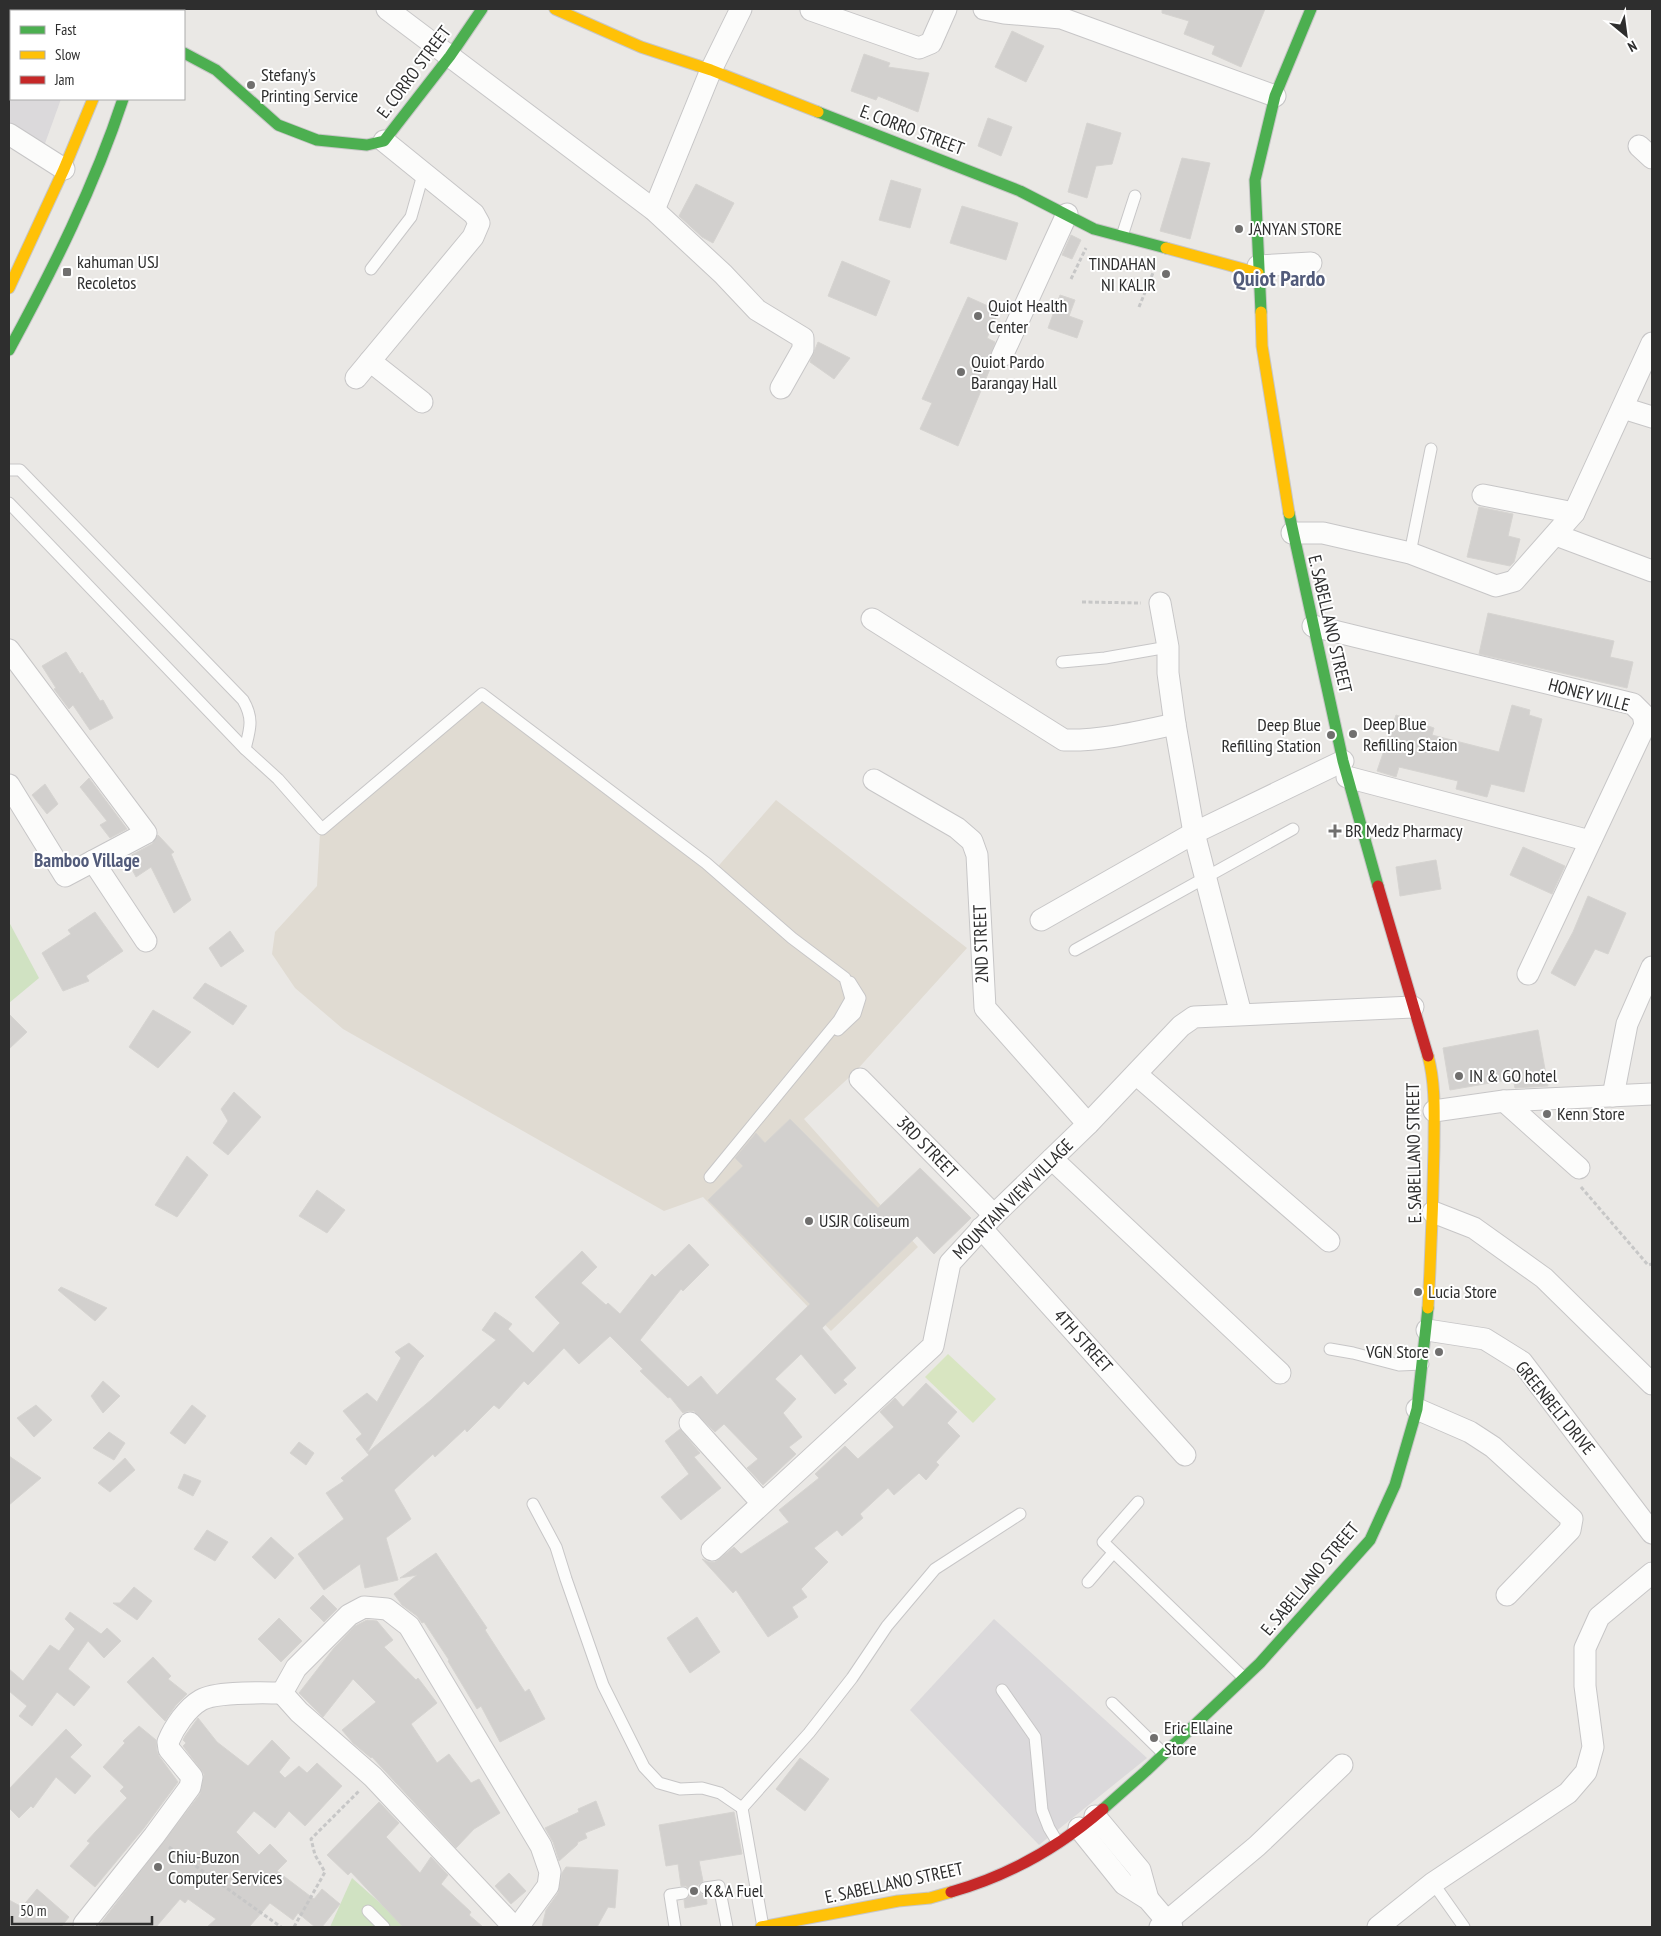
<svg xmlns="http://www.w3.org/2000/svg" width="1661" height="1936" viewBox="0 0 1661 1936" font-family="'PT Sans Narrow',sans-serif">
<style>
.industrial{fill:#dbd9db}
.education{fill:#e0dbd2}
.green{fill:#d0e2c2}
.pitch{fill:#d8e5c1}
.building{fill:#d2d0ce;stroke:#d6d4d1}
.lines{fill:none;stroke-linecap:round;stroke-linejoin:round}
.lane-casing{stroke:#c7c6c7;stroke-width:13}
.street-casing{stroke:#c7c6c7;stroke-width:23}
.fast-casing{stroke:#c7c6c7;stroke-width:13}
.slow-casing{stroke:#c7c6c7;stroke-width:13}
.jam-casing{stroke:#c7c6c7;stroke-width:13}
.path{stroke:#c7c7c7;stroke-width:3;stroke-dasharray:4 2.5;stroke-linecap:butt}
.lane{stroke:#fcfcfb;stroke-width:11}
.street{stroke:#fcfcfb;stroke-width:21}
.fast{stroke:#4caf50;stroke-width:11}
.slow{stroke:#ffc107;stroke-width:11}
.jam{stroke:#c62828;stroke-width:11}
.poi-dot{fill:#706f6e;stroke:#fff;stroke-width:2}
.labels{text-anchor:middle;stroke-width:4;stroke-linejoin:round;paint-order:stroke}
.street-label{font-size:18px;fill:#2e2e2e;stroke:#fff}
.poi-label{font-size:18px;fill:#2e2e2e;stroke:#fff;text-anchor:start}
.neighbourhood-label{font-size:19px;font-weight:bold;fill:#525b7a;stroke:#fff}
.district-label{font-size:22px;font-weight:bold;fill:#525b7a;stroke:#fff}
</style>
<rect width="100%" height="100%" fill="#eae8e5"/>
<!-- industrial -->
<g class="industrial">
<polygon points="9,9 92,9 91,11 11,11 11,99 61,99 43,149 9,127"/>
<polygon points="994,1619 1147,1758 1039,1845 910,1710"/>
</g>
<!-- education -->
<polygon class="education" points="484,695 714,871 776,800 967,948 855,1072 804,1119 918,1247 831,1331 703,1197 664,1211 343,1029 295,988 272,954 275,932 317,886 320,833"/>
<!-- green -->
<g class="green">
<polygon points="9,922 39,978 9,1003"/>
<polygon points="352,1878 407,1927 330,1927"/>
</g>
<!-- pitch -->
<polygon class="pitch" points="948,1354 996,1399 973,1423 925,1377"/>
<!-- building -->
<g class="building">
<polygon points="1162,9 1265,9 1241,67 1212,54 1215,46 1184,34 1189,21 1162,13"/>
<polygon points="1012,31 1044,46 1026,82 995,67"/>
<polygon points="864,54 890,63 888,67 929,73 918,112 878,96 876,100 851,91"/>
<polygon points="988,118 1012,127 1001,156 978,146"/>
<polygon points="1087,123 1121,133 1112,164 1096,166 1087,198 1068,192"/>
<polygon points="1182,158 1210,163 1190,239 1160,231"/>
<polygon points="891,180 921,189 910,228 879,220"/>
<polygon points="696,184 734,203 713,243 702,237 679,216"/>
<polygon points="962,206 1018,223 1006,260 950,243"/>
<polygon points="1071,235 1081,240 1072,259 1062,255"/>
<polygon points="842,261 890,281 876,316 828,296"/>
<polygon points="1060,295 1075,300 1069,316 1083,321 1077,338 1048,328"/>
<polygon points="968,297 999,311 987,338 995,342 990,357 992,364 958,446 920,429 932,403 922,399"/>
<polygon points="818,342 850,358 834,379 810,362"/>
<polygon points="1479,507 1513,514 1508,536 1520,539 1514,562 1510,566 1467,557"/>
<polygon points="1488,613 1614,641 1610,657 1633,662 1627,688 1479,654"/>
<polygon points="66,652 80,674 82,672 100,701 103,700 113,718 90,730 73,705 69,709 54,689 56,688 42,666"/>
<polygon points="1512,705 1530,710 1529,715 1542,719 1524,792 1491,784 1487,797 1456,789 1458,781 1399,767 1396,777 1377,771 1396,715 1434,728 1432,735 1499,752"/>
<polygon points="89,778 127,829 110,838 100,825 107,821 80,787"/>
<polygon points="45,784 58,804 47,814 32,795"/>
<polygon points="158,835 174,852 171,854 191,900 174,913 151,867 136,877 126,858 152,844"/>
<polygon points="1523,847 1565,866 1552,894 1510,875"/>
<polygon points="1436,860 1441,889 1400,896 1396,867"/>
<polygon points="1588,896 1626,913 1608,954 1595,949 1575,986 1551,973 1573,932"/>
<polygon points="95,912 123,951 86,976 89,981 63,991 42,953 71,934 68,930"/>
<polygon points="230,931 244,951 221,967 209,948"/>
<polygon points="205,983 247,1006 233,1025 193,998"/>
<polygon points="153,1010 191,1032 158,1068 129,1047"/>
<polygon points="9,1014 27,1032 9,1049"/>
<polygon points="1538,1030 1548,1086 1515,1088 1513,1079 1450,1090 1443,1048"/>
<polygon points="234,1092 261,1117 228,1155 213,1143 228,1121 221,1109"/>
<polygon points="790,1119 878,1208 920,1168 971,1218 934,1254 917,1236 822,1328 856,1368 843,1380 847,1384 835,1394 801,1354 775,1379 796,1399 783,1413 802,1437 789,1447 796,1454 763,1485 747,1468 758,1459 724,1424 715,1432 694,1411 688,1411 683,1413 670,1397 668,1398 640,1371 643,1369 610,1336 579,1364 564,1348 528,1385 524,1381 499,1409 494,1405 467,1432 465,1429 435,1457 433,1454 394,1490 411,1519 386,1538 398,1580 365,1588 360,1564 324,1590 298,1554 344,1519 326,1493 344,1481 341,1478 369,1455 356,1439 362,1434 343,1411 367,1393 377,1402 401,1358 395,1352 409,1343 424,1356 419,1361 367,1453 431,1400 496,1340 482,1330 495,1312 512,1324 508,1329 533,1353 560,1323 535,1297 582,1251 597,1267 581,1283 606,1305 608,1303 620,1314 652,1274 655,1277 689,1244 709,1265 683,1291 681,1289 640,1340 688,1387 701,1376 717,1395 810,1304 708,1200 743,1166 735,1158 756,1133 765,1143"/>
<polygon points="187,1156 208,1175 177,1217 155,1205"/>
<polygon points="317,1190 345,1210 327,1233 299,1216"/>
<polygon points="61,1287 107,1308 95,1321 58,1290"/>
<polygon points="103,1381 120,1396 103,1413 91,1396"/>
<polygon points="926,1383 957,1412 947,1423 960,1436 936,1462 939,1465 926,1480 919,1473 894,1495 888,1488 860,1514 863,1518 842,1536 837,1530 814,1548 828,1562 801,1589 807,1597 792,1607 798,1617 768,1637 736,1590 733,1593 702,1559 709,1562 715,1562 734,1547 741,1554 789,1522 779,1510 819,1478 815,1474 845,1446 858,1459 894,1427 880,1412 895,1398 903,1407"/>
<polygon points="36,1405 52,1420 34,1437 17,1418"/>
<polygon points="192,1405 206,1416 185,1444 170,1433"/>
<polygon points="680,1429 700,1453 694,1457 721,1488 681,1520 661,1497 689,1474 665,1441"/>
<polygon points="109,1432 125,1443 114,1460 93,1448"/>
<polygon points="299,1442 314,1453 306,1465 290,1453"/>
<polygon points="9,1456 41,1478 9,1505"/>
<polygon points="125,1458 135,1470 110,1492 98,1483"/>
<polygon points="184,1474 201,1481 193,1496 178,1488"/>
<polygon points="207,1530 228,1542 215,1561 194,1549"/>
<polygon points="271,1537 294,1558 275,1579 252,1557"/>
<polygon points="436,1553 487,1628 485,1630 525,1692 529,1689 545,1719 500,1742 481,1706 477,1709 448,1661 449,1660 424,1622 422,1623 417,1616 402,1605 394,1594 417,1575 400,1578"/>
<polygon points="134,1587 152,1601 137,1620 113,1603 120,1603"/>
<polygon points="323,1595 337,1609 324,1622 310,1608"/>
<polygon points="70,1612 101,1634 107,1628 121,1641 104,1658 88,1641 68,1669 90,1687 74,1706 57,1692 32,1726 19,1716 27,1706 9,1691 9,1669 23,1681 50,1645 59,1651 75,1629 65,1619"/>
<polygon points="697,1617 720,1652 690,1673 667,1638"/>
<polygon points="279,1618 302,1641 281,1662 258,1639"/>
<polygon points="367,1620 377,1621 393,1640 384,1647 416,1680 418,1678 437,1703 411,1724 437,1763 449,1754 471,1783 479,1779 500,1813 474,1829 456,1848 372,1757 371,1758 353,1743 342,1730 376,1702 353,1679 323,1717 299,1693 334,1648 355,1626"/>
<polygon points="153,1657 171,1676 168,1679 187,1694 176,1705 165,1721 127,1682"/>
<polygon points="198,1718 217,1742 248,1766 272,1740 290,1758 279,1772 285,1778 299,1766 307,1773 317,1763 342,1786 305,1826 289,1811 275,1828 254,1811 236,1832 259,1855 270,1844 287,1861 277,1871 314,1899 322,1889 340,1904 322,1927 315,1927 298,1913 293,1920 270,1903 249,1927 207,1927 216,1919 188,1899 185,1903 180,1899 156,1927 98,1927 200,1794 204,1774 183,1746 186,1743 183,1740 185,1736"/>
<polygon points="139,1726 156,1740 157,1751 159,1756 178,1782 144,1828 95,1887 70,1866 90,1843 87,1841 97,1830 127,1798 120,1791 124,1787 103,1767 125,1743 123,1741"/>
<polygon points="66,1729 82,1745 70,1757 91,1776 75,1794 56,1777 33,1808 31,1806 19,1818 9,1808 9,1789"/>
<polygon points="800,1758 829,1779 805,1811 776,1789"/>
<polygon points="596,1801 605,1825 585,1833 587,1838 578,1842 577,1845 559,1861 553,1842 545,1828 579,1812 578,1809"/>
<polygon points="379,1802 399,1823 386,1837 420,1873 431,1857 448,1875 441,1884 471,1912 469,1915 483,1927 403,1927 351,1872 348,1875 327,1855"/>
<polygon points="734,1812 742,1854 699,1861 703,1881 698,1885 698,1890 702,1895 706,1895 707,1904 685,1908 684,1900 690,1896 690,1891 686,1886 681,1886 678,1864 666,1866 659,1825"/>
<polygon points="566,1867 618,1870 615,1908 608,1907 597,1927 542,1927 546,1910 558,1893 562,1873"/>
<polygon points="509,1873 526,1891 511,1904 495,1886"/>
<polygon points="37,1889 69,1917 61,1927 9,1927 9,1900 22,1907"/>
</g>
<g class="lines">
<!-- lane casing -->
<g class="lane-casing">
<g id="lane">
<polyline points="1122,236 1135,196"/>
<polyline points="371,269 411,217 424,171"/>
<path d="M9 470H20L243 700C254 719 250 729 245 749"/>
<polyline points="9,503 245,749 278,779 322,829 482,694 706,863 792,938 845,978 851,999 839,1020 710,1177"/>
<polyline points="1410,553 1431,449"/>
<polyline points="1062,662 1105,658 1168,647"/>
<polyline points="1075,950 1293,829"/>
<polyline points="838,1030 855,1014 860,998 850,982"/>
<polyline points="1330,1349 1353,1353 1399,1365 1423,1364"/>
<polyline points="1138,1502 1103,1542 1244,1678"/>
<polyline points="533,1504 556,1547 566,1579 603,1685 644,1767 659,1783 680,1789 702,1788 720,1793 742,1808 763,1927"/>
<polyline points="1088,1582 1113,1553"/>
<polyline points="1002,1690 1035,1737 1042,1810 1049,1828 1058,1843"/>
<polyline points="1112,1703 1164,1754"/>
<polyline points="742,1808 809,1733 852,1678 887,1626 935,1569 1020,1514"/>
<polyline points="1433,1883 1464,1927"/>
<polyline points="705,1888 719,1886 727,1927"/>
<polyline points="368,1911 384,1927"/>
<polyline points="675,1927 670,1895 683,1893"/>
</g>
</g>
<!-- street casing -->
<g class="street-casing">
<g id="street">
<polyline points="387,9 654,210 723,274 757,310 803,338 803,349 781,388"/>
<polyline points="984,9 1004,13 1061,18 1275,96"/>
<polyline points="811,10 919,48 931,43 946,9"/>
<polyline points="9,134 64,169"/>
<polyline points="1639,146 1652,158"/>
<polyline points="654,210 711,70 741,9"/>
<polyline points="1258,266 1311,263"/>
<polyline points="1002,356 1067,214"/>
<polyline points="370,361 422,402"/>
<polyline points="356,378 473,237 479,223 474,214 384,141"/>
<polyline points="1623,408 1652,417"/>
<polyline points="1483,495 1574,513"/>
<polyline points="1292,533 1323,533 1410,553 1496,586 1514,581 1574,513 1652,343"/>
<polyline points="1556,535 1652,571"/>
<polyline points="1160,603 1168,647 1168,673 1175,724 1194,833 1241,1014"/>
<path d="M872 619 1064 740C1102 741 1138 732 1175 724"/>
<polyline points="1313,626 1633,704 1643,714 1645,725 1528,974"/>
<polyline points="9,650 146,833 65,876 9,785"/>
<polyline points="1347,777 1590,841"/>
<polyline points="874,780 957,828 972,841 977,855 985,1008 1088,1124"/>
<polyline points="93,861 146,941"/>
<polyline points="1041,920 1194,833 1343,761"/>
<polyline points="1136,1074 1329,1241"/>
<polyline points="860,1079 994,1215"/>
<polyline points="1613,1096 1627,1024 1652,967"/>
<polyline points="1504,1101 1579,1168"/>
<polyline points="1434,1111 1504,1101 1652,1094"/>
<polyline points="1052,1159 1280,1373"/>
<polyline points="1433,1212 1474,1228 1544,1278 1652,1384"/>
<polyline points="981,1228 1185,1455"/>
<polyline points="1427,1330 1485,1339 1522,1362 1652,1533"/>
<polyline points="1417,1409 1470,1432 1493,1447 1572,1519 1570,1530 1507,1595"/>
<polyline points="690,1423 762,1503"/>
<polyline points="712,1550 933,1346 950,1263 994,1215 1088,1124 1181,1026 1194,1017 1413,1007"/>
<polyline points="1095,1816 1140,1870 1148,1899"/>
<polyline points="1079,1828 1124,1884 1148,1899 1172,1927"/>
<path d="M84 1924 154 1836 190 1787 192 1777 169 1749 168 1742C174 1727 187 1708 201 1700 217 1691 262 1693 282 1693"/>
<polyline points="514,1927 373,1777 299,1712 282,1693 296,1668 349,1615 364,1607 387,1609 409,1626 541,1846 550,1872 548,1886 518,1927"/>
<polyline points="1160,1927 1257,1846 1342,1765"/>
<polyline points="1378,1927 1433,1883 1568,1793 1586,1772 1593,1747 1585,1686 1585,1648 1599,1617 1652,1573"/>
</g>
</g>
<!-- fast casing -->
<g class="fast-casing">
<g id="fast">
<polyline points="118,11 119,9"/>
<polyline points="147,11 148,9"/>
<polyline points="184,53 216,70 278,125 317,140 367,145 384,141 450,56 482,9"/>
<polyline points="818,112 1020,191 1094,229 1166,248"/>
<polyline points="1261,312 1255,180 1275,96 1311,9"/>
<path d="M9 350C53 269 94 187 123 99"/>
<polyline points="1289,513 1343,761 1378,886"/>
<polyline points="1103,1809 1146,1771 1260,1663 1370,1540 1395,1485 1417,1409 1428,1308"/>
</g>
</g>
<!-- slow casing -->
<g class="slow-casing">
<g id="slow">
<polyline points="555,9 641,47 711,70 818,112"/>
<polyline points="1166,248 1258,273"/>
<polyline points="9,288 64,169 93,99"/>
<polyline points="1261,312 1262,346 1289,513"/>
<path d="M1428 1056C1436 1085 1434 1118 1434 1147 1433 1201 1431 1254 1428 1308"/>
<polyline points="761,1927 898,1901 930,1898 951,1892"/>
</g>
</g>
<!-- jam casing -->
<g class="jam-casing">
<g id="jam">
<polyline points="1378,886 1428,1056"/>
<path d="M951 1892C1008 1876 1058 1848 1103 1809"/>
</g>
</g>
<!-- path -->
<g class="path">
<polyline points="1071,279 1086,248"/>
<polyline points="1139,307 1155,268"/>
<polyline points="1082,602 1141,603"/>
<polyline points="1581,1187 1648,1265 1652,1264"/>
<polyline points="169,1847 281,1927"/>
<polyline points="294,1927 325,1872 315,1855 311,1839 360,1790"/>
</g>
<!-- lane -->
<use href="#lane" class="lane"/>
<!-- street -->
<use href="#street" class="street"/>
<!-- fast -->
<use href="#fast" class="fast"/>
<!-- slow -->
<use href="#slow" class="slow"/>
<!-- jam -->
<use href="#jam" class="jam"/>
</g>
<!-- markers -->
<g class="poi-dot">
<circle cx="251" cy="85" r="5"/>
<circle cx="1239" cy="229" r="5"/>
<rect x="62" y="267" width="10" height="10" rx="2.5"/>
<circle cx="1166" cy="274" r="5"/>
<circle cx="978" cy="316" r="5"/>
<circle cx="961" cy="372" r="5"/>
<circle cx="1353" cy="734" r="5"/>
<circle cx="1331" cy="735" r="5"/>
<path d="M1332.5 823.5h5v5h5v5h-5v5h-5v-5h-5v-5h5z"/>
<circle cx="1459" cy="1076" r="5"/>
<circle cx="1547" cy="1114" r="5"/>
<circle cx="809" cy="1221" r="5"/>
<circle cx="1418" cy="1292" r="5"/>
<circle cx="1439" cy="1352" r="5"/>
<circle cx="1154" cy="1738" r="5"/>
<circle cx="158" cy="1867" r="5"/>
<circle cx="694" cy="1891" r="5"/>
</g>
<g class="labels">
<!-- street labels -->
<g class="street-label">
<text transform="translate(414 72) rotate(-53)" y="6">E. CORRO STREET</text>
<text transform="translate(912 130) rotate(21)" y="6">E. CORRO STREET</text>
<text transform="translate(1330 624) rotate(77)" y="6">E. SABELLANO STREET</text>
<text transform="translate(1589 695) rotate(15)" y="6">HONEY VILLE</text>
<text transform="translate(981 944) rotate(-92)" y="6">2ND STREET</text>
<text transform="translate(927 1147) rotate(46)" y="6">3RD STREET</text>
<text transform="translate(1414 1153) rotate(-91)" y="6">E. SABELLANO STREET</text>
<text transform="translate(1013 1199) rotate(-45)" y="6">MOUNTAIN VIEW VILLAGE</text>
<text transform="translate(1083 1341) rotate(48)" y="6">4TH STREET</text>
<text transform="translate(1555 1408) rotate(51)" y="6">GREENBELT DRIVE</text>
<text transform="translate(1310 1579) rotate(-50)" y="6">E. SABELLANO STREET</text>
<text transform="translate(894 1883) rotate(-12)" y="6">E. SABELLANO STREET</text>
</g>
<!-- poi labels -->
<g class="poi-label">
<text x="261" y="81">Stefany's<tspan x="261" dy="21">Printing Service</tspan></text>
<text x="1249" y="235">JANYAN STORE</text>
<text x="77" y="268">kahuman USJ<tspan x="77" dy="21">Recoletos</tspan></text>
<text x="1156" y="270" text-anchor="end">TINDAHAN<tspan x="1156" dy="21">NI KALIR</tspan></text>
<text x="988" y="312">Quiot Health<tspan x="988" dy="21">Center</tspan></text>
<text x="971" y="368">Quiot Pardo<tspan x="971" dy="21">Barangay Hall</tspan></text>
<text x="1363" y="730">Deep Blue<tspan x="1363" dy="21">Refilling Staion</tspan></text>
<text x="1321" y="731" text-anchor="end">Deep Blue<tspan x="1321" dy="21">Refilling Station</tspan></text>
<text x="1345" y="837">BR Medz Pharmacy</text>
<text x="1469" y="1082">IN &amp; GO hotel</text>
<text x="1557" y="1120">Kenn Store</text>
<text x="819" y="1227">USJR Coliseum</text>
<text x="1428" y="1298">Lucia Store</text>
<text x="1429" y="1358" text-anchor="end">VGN Store</text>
<text x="1164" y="1734">Eric Ellaine<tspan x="1164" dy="21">Store</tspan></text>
<text x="168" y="1863">Chiu-Buzon<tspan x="168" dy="21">Computer Services</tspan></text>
<text x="704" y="1897">K&amp;A Fuel</text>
</g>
<!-- neighbourhood labels -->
<g class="neighbourhood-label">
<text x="87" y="867">Bamboo Village</text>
</g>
<!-- district labels -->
<g class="district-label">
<text x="1279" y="286">Quiot Pardo</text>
</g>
</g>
<!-- border -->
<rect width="1661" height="1936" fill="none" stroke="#2e2e2e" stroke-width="20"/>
<!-- legend -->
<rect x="10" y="10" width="175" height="90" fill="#ffffff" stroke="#ababab"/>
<rect x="20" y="26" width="25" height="8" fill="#4caf50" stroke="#ababab"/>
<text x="55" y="35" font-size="15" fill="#2e2e2e">Fast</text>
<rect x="20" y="51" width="25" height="8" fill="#ffc107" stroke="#ababab"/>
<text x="55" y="60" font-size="15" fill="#2e2e2e">Slow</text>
<rect x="20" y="76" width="25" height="8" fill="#c62828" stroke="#ababab"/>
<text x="55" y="85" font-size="15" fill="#2e2e2e">Jam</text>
<!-- north arrow -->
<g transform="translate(1626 35) rotate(151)" stroke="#ffffff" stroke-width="4" paint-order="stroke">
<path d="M0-4L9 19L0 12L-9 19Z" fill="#2e2e2e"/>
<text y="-8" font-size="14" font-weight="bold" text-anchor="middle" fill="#2e2e2e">N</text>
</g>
<!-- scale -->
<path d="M12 1916v8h140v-8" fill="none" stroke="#2e2e2e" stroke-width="2.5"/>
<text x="20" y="1916" font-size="15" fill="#2e2e2e" stroke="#ffffff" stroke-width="4" paint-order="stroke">50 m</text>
</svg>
